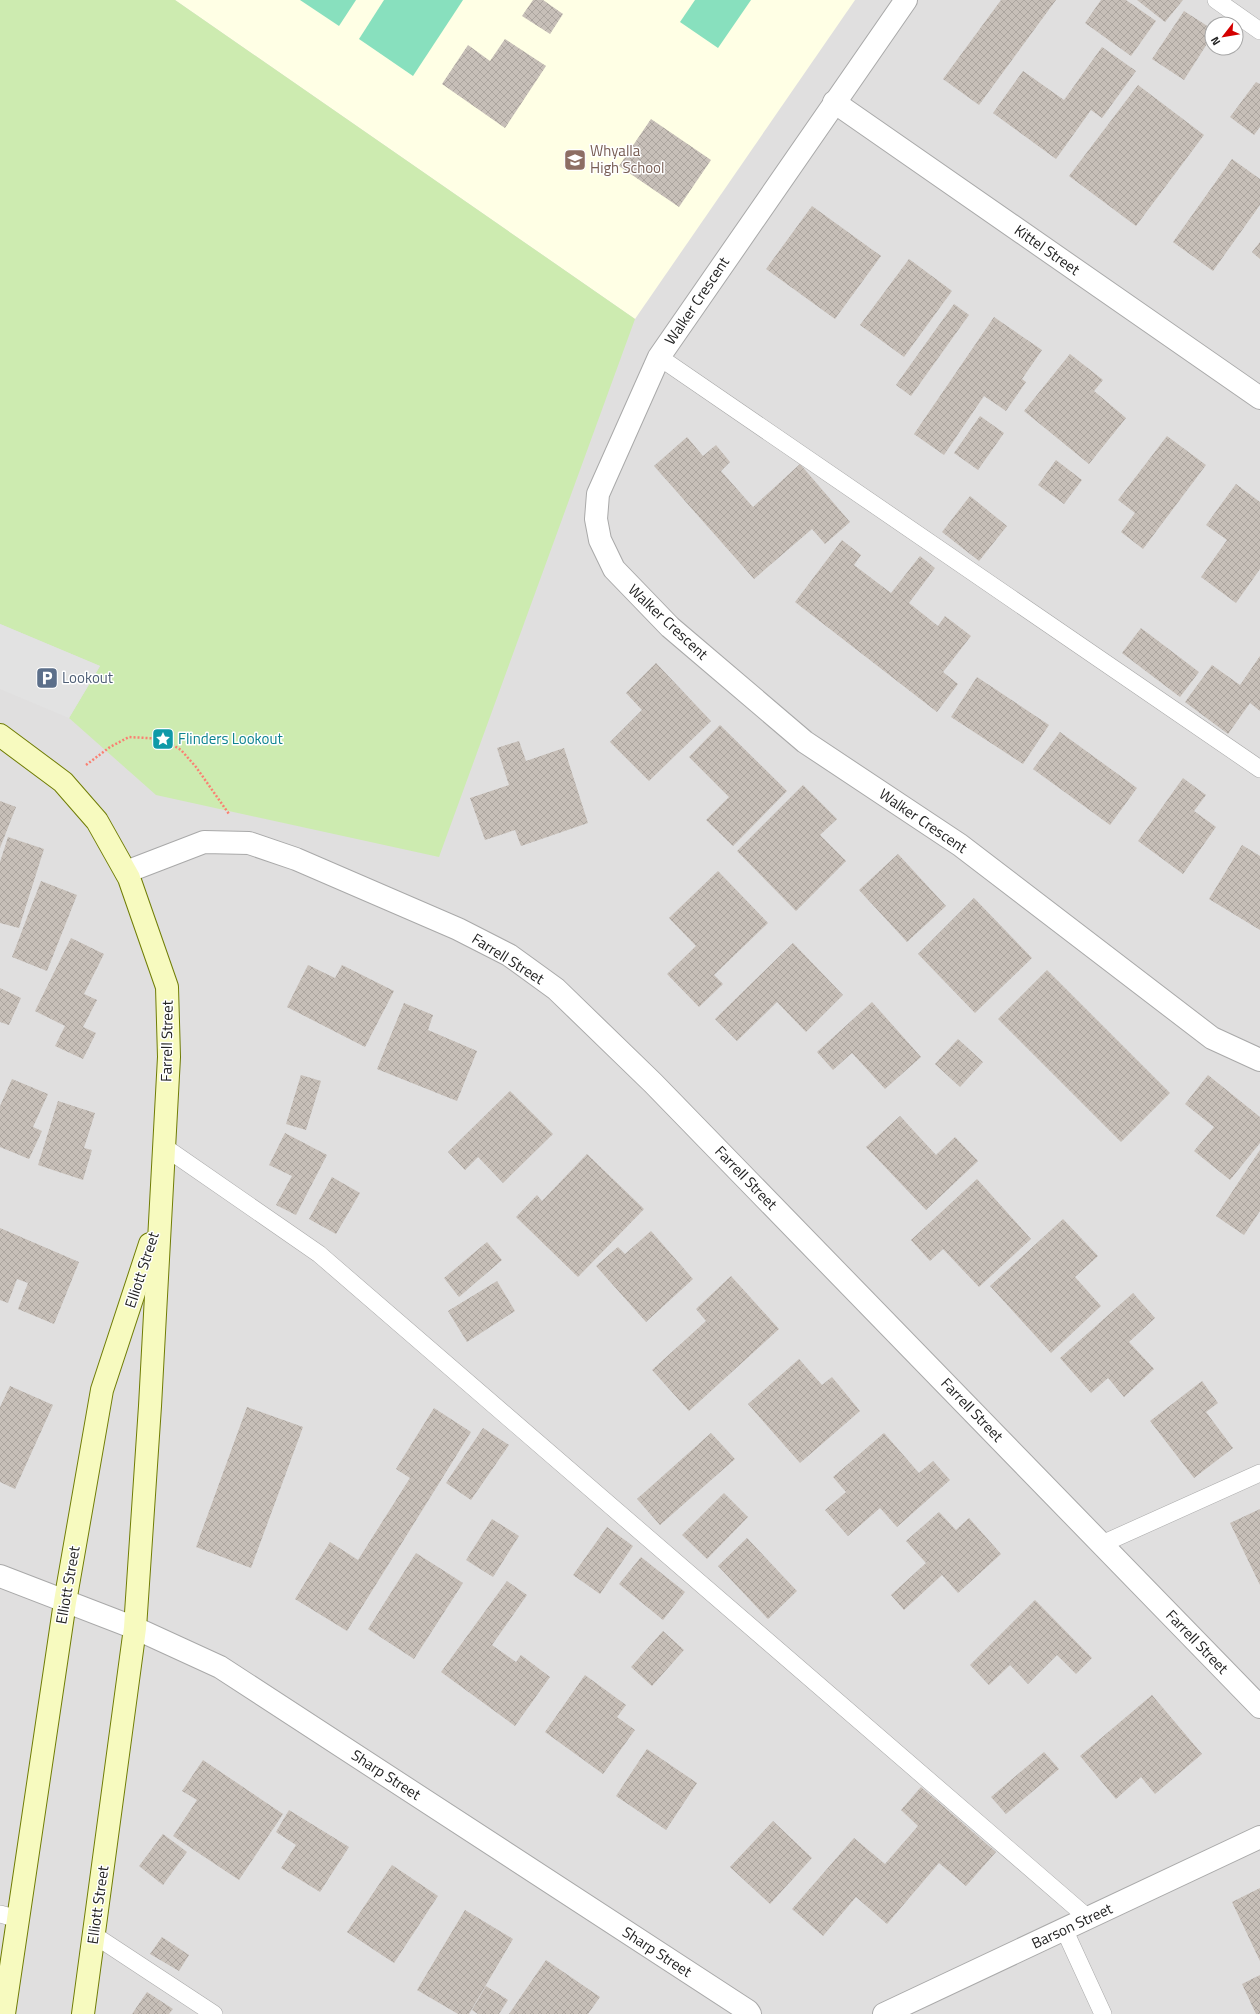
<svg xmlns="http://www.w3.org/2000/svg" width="1260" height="2014" viewBox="0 0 1260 2014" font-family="'Titillium Web',sans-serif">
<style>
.residential{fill:#e0dfdf;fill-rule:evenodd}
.education{fill:#ffffe5}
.grass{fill:#cdebb0}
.pitch{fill:#88e0be}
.parking{fill:#e2e2e2}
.building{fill:url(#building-cross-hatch)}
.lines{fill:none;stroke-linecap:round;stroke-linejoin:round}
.lane-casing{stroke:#a9a9a9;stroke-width:18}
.street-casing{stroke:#a9a9a9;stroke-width:24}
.secondary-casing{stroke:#707d05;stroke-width:24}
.path{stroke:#fa8072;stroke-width:2.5;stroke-dasharray:2 2;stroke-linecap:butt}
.lane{stroke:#fff;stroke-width:17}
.street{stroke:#fff;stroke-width:22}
.secondary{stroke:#f7fabf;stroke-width:22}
.labels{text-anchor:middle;stroke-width:3;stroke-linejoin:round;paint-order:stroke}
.education-label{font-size:15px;fill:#785e54;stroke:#fff;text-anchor:start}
.street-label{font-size:15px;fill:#222;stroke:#fff}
.service-label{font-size:15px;fill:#4e5e75;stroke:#fff;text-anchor:start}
.culture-label{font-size:15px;fill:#0d838f;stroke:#fff;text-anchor:start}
</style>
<defs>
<pattern id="building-cross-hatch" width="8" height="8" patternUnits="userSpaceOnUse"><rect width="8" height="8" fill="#c7bfb8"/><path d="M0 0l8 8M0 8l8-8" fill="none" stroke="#aba49e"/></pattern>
</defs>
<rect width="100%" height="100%" fill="#f2efe9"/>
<!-- residential -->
<path class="residential" d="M0 0H1260V2014H0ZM1212 24H1236V48H1212Z"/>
<!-- education -->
<polygon class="education" points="175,0 855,0 635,319"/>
<!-- grass -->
<polygon class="grass" points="0,0 175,0 635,319 439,857 156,795 69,718 100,666 0,624"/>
<!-- pitch -->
<g class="pitch">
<polygon points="300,0 356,0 339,26"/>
<polygon points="384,0 463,0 413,76 359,39"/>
<polygon points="695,0 751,0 718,48 680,22"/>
</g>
<!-- parking -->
<polygon class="parking" points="0,624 100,666 69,718 0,689"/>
<!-- building -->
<g class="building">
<polygon points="533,0 543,0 563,14 550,34 522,16"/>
<polygon points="1001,0 1056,0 979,105 943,79"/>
<polygon points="1101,0 1126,0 1156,21 1131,56 1085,23"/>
<polygon points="1137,0 1183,0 1165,22"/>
<polygon points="1184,11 1212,29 1212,36 1184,80 1152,59"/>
<polygon points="505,39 546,66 505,128 442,84 468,45 490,61"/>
<polygon points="1102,47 1136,71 1102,118 1091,110 1056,159 993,113 1023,71 1064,100"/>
<polygon points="1256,82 1260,84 1260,127 1254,135 1230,117"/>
<polygon points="1138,85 1204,135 1136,226 1069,176"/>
<polygon points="651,119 711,160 679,207 619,166"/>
<polygon points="1232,159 1260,179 1260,205 1213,271 1173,242"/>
<polygon points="812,206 881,256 835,319 766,269"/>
<polygon points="1260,242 1260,259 1252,252"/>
<polygon points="909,259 952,291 904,357 860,325"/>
<polygon points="954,304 969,315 911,396 896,385"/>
<polygon points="994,317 1042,350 1022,379 1026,382 1006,411 984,396 944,455 914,434"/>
<polygon points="1070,354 1103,380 1094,391 1126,418 1089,464 1024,411"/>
<polygon points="980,416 1004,433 978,470 954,453"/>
<polygon points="1167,436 1206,465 1143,549 1121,532 1135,513 1118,500"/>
<polygon points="687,437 703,456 716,445 730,462 721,471 753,507 800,464 850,522 825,544 812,529 754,579 654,466"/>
<polygon points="1056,460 1082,480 1064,504 1038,485"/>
<polygon points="1236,484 1260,502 1260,569 1236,603 1201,577 1227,540 1206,525"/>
<polygon points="970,496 1007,526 979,561 942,532"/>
<polygon points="842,540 861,555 854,565 891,593 920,556 935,568 909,603 938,626 945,616 971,636 943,672 958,684 937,712 795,602"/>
<polygon points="1141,628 1199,672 1180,697 1122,653"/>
<polygon points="1260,656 1260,711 1250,703 1228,734 1185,702 1212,665 1240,685"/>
<polygon points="656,663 711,721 649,781 610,742 642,710 626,693"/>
<polygon points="977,677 1049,725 1023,764 951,717"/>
<polygon points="720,725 787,791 733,846 706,820 729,797 689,757"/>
<polygon points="1060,732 1137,788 1110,825 1033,769"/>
<polygon points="519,741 526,761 564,748 588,823 521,846 515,830 485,840 470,798 509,785 497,748"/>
<polygon points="1183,778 1206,795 1194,811 1216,827 1183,874 1138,841"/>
<polygon points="803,785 837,819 820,835 846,861 796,911 737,851"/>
<polygon points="0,801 16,807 0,848"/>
<polygon points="8,837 44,849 19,928 0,923 0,862"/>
<polygon points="1242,845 1260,856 1260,930 1209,899"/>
<polygon points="898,854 946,906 907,942 859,890"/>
<polygon points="718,871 768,923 714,975 723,984 699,1007 667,974 696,946 669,918"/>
<polygon points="41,881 77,895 47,971 12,957"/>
<polygon points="974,898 1032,958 975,1013 918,954"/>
<polygon points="71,938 104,954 84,994 97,1000 83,1027 96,1033 83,1059 55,1046 65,1026 35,1011"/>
<polygon points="793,943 843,995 806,1032 777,1002 737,1041 715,1019"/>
<polygon points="308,965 335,978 342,965 394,991 365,1047 287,1007"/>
<polygon points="1047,970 1170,1093 1121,1142 998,1019"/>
<polygon points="0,988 21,998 9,1025 0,1022"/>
<polygon points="872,1002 921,1057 885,1089 852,1053 833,1070 817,1052"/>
<polygon points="404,1003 433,1015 428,1030 477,1051 457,1101 377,1069"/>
<polygon points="958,1039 983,1062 960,1087 935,1064"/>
<polygon points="301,1075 321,1081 306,1130 286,1124"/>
<polygon points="1208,1075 1260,1117 1260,1143 1230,1180 1194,1151 1214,1127 1185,1104"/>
<polygon points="12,1079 48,1094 33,1127 42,1131 29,1159 0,1147 0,1106"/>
<polygon points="510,1091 553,1134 503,1183 478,1157 465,1170 448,1152"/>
<polygon points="58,1101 95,1113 84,1148 92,1150 83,1180 38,1165"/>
<polygon points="900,1116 936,1155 955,1137 978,1161 926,1210 866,1147"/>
<polygon points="285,1133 327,1155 296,1215 276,1205 292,1176 269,1165"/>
<polygon points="1260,1150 1260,1211 1244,1235 1216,1216"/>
<polygon points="587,1154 644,1209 578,1277 516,1217 537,1195 542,1201"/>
<polygon points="332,1177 360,1193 336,1234 309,1219"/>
<polygon points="977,1179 1031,1239 979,1287 943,1249 930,1261 911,1240"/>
<polygon points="1063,1219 1098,1256 1075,1277 1101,1306 1051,1353 990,1286"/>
<polygon points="0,1228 79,1262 54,1324 18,1309 28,1283 17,1279 8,1303 0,1300"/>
<polygon points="651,1231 693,1279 646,1322 596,1266 618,1247 625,1254"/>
<polygon points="487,1242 502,1260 459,1297 444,1278"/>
<polygon points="731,1276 779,1329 689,1411 652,1370 706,1321 696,1309"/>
<polygon points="497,1281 515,1311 467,1342 448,1311"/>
<polygon points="1133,1293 1155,1318 1129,1342 1154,1369 1124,1397 1108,1378 1091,1393 1060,1358"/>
<polygon points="799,1359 822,1385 832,1377 860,1411 800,1463 748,1404"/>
<polygon points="1202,1381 1218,1403 1206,1412 1233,1448 1194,1478 1150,1421"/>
<polygon points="10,1386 53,1405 15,1489 0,1482 0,1407"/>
<polygon points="247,1407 303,1427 251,1568 196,1547"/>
<polygon points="434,1408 471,1432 347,1631 295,1599 330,1542 358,1560 410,1478 396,1469"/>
<polygon points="483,1428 509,1445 471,1500 446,1483"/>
<polygon points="711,1433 735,1459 660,1525 637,1499"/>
<polygon points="884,1433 919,1473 933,1461 950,1480 897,1527 880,1508 848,1536 825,1510 846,1492 833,1477"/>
<polygon points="724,1493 748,1517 707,1559 682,1535"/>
<polygon points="1260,1509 1260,1585 1230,1523"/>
<polygon points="939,1512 956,1530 969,1518 1001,1554 958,1593 942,1575 904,1610 891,1595 926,1563 906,1541"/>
<polygon points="492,1519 519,1536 493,1577 466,1560"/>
<polygon points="607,1527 633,1546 600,1594 573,1575"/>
<polygon points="747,1538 797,1591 768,1619 718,1566"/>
<polygon points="416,1553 463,1583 414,1659 368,1629"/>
<polygon points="641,1557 685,1592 663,1620 619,1584"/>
<polygon points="507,1581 527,1595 492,1645 516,1662 521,1655 550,1677 515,1726 441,1672"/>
<polygon points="1035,1600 1092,1658 1076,1674 1057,1655 1028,1684 1010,1665 989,1685 970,1665"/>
<polygon points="663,1631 684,1650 652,1686 631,1667"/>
<polygon points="585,1675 626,1705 617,1717 635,1730 603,1774 545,1732"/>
<polygon points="1152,1695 1202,1754 1155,1794 1141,1777 1116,1799 1080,1756"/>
<polygon points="647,1749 697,1783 666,1830 616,1796"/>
<polygon points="1044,1752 1059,1769 1006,1814 991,1797"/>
<polygon points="203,1760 283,1814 239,1880 173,1836 197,1800 182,1791"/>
<polygon points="921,1787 996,1852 966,1886 939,1863 887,1924 856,1897 823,1936 792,1909 854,1838 885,1864 918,1826 901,1810"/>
<polygon points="289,1810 349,1847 320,1892 281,1868 296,1845 276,1832"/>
<polygon points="773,1821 812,1858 770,1904 730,1867"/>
<polygon points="163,1834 187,1852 163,1885 139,1866"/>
<polygon points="392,1865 438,1896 394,1963 347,1932"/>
<polygon points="1260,1888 1260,1961 1232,1902"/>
<polygon points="465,1910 513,1939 469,2014 458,2014 417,1990"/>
<polygon points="162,1937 189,1955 179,1971 150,1954"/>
<polygon points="546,1960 600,1997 588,2014 509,2014"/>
<polygon points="1260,1975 1260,2014 1256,2014 1242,1984"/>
<polygon points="486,1986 508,2000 499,2014 478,2014 472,2010"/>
<polygon points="147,1992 173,2009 169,2014 132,2014"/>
</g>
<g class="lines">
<!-- lane casing -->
<g class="lane-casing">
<g id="lane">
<polyline points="1216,0 1260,31"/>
<polyline points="659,357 1260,769"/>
<polyline points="163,1146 319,1254 1088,1918"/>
<polyline points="1102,1544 1260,1473"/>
<polyline points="0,1914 18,1919"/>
<polyline points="1064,1929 1103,2014"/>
<polyline points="94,1935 214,2014"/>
</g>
</g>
<!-- street casing -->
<g class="street-casing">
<g id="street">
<polyline points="906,0 659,357 598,494 596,519 600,540 614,569 670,627 805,742 960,845 1212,1038 1260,1060"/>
<polyline points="834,102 1260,398"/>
<polyline points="126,872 204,842 249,843 296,859 458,929 509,955 556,989 653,1083 1260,1707"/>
<polyline points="0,1576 135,1628 220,1667 748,2011 750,2014"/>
<polyline points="884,2014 1260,1837"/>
</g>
</g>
<!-- secondary casing -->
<g class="secondary-casing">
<g id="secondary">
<polyline points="0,735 63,782 97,821 129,878 167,987 169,1057 150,1406 135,1628 83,2014"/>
<polyline points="4,2014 65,1602 102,1390 150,1244"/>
</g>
</g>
<!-- path -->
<polyline class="path" points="86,765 110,747 129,737 163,739 181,750 196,767 229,814"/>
<!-- lane -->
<use href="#lane" class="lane"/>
<!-- street -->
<use href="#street" class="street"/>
<!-- secondary -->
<use href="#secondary" class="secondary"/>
</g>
<!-- icons -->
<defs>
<g id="school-square" transform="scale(1.15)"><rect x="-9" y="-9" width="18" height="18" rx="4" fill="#8d6e63" stroke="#fff"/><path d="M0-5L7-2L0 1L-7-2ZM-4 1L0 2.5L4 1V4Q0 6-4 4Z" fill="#fff"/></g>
<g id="parking-square" transform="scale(1.15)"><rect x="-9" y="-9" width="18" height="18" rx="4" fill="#5c6f8a" stroke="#fff"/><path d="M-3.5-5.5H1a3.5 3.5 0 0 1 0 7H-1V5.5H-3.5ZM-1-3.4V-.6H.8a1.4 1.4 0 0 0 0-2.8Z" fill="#fff"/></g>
<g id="sight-square" transform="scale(1.15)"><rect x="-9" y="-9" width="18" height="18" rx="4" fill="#0f9aa8" stroke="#fff"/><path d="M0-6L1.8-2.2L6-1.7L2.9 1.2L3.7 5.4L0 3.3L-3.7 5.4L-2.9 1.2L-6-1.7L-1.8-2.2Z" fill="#fff"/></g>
</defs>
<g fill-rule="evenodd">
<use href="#school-square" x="575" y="160"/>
<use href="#parking-square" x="47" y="678"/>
<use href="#sight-square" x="163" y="739"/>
</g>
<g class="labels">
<!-- education labels -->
<g class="education-label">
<text x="590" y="156">Whyalla<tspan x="590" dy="17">High School</tspan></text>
</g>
<!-- street labels -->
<g class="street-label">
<text transform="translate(1047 250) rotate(35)" y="5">Kittel Street</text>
<text transform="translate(697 301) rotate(-56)" y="5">Walker Crescent</text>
<text transform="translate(668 622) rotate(43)" y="5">Walker Crescent</text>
<text transform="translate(923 821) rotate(34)" y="5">Walker Crescent</text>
<text transform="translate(508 959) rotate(32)" y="5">Farrell Street</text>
<text transform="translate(167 1041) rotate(-89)" y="5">Farrell Street</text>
<text transform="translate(746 1178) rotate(46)" y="5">Farrell Street</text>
<text transform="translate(142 1270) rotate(-72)" y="5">Elliott Street</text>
<text transform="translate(972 1410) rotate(46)" y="5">Farrell Street</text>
<text transform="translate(68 1585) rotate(-80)" y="5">Elliott Street</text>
<text transform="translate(1197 1642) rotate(46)" y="5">Farrell Street</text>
<text transform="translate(386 1775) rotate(33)" y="5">Sharp Street</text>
<text transform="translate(98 1905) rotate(-82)" y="5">Elliott Street</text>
<text transform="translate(1072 1926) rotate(-25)" y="5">Barson Street</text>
<text transform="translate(657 1952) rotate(33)" y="5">Sharp Street</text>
</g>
<!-- service labels -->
<g class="service-label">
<text x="62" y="683">Lookout</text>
</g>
<!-- culture labels -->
<g class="culture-label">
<text x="178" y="744">Flinders Lookout</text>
</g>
</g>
<!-- north arrow -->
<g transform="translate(1224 36) rotate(239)"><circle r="19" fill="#ffffff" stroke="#a7a7a7"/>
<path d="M0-3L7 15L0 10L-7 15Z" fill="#d40000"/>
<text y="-6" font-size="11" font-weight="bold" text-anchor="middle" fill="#222222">N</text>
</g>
</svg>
